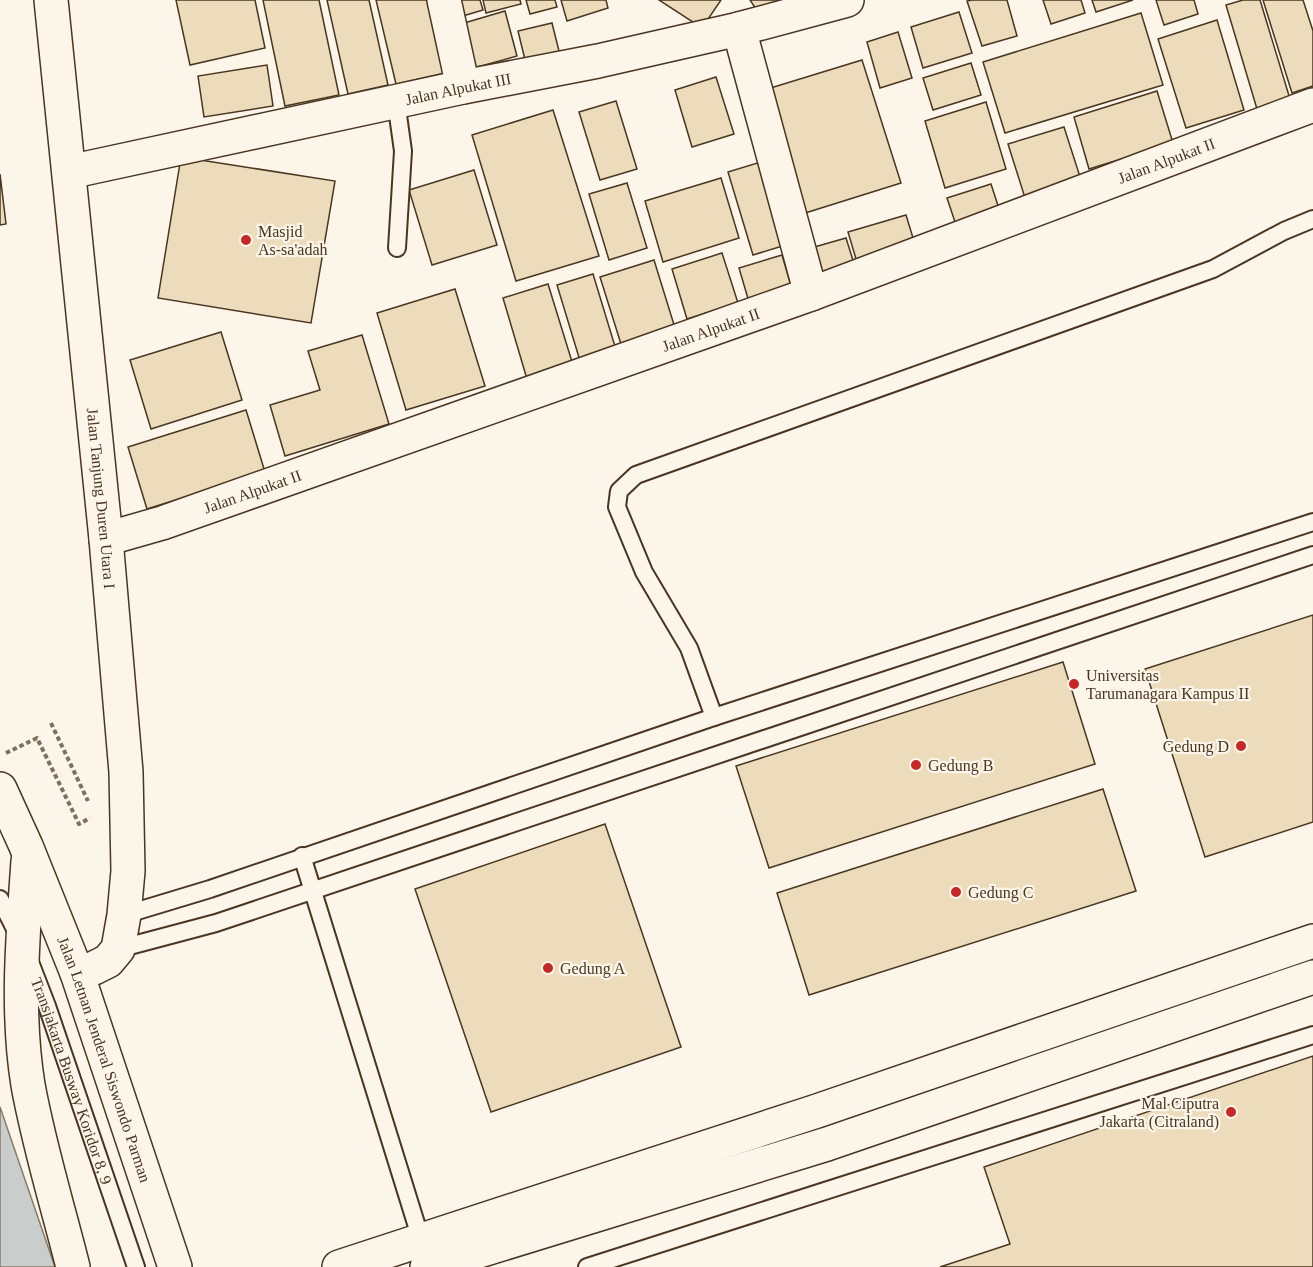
<svg xmlns="http://www.w3.org/2000/svg" width="1313" height="1267" viewBox="0 0 1313 1267" font-family="Georgia,serif">
<style>
.water{fill:#c9cecd;stroke:#887966;stroke-width:1.5}
.building{fill:#ecdcbc;stroke:#4a3520;stroke-width:1.5}
.lines{fill:none;stroke-linecap:round;stroke-linejoin:round}
.lane-casing{stroke:#4a3520;stroke-width:20}
.street-casing{stroke:#4a3520;stroke-width:36}
.highway-casing{stroke:#4a3520;stroke-width:36}
.path{stroke:#7f6f5c;stroke-width:4;stroke-dasharray:4.5 3;stroke-linecap:butt}
.lane{stroke:#fbf6e9;stroke-width:16}
.street{stroke:#fbf6e9;stroke-width:33}
.highway{stroke:#fbf6e9;stroke-width:33}
.poi-dot{fill:#c62828;stroke:#fbf6e9;stroke-width:2}
.labels{text-anchor:middle;stroke-width:4.5;stroke-linejoin:round;paint-order:stroke}
.street-label{font-size:16px;fill:#4a3520;stroke:#fbf6e9}
.poi-label{font-size:16px;fill:#4a3520;stroke:#fbf6e9;text-anchor:start}
</style>
<rect width="100%" height="100%" fill="#fbf6e9"/>
<!-- water -->
<polygon class="water" points="0,1107 55,1267 0,1267"/>
<!-- building -->
<g class="building">
<polygon points="176,0 255,0 265,48 190,65"/>
<polygon points="263,0 319,0 339,95 285,106"/>
<polygon points="327,0 369,0 388,85 348,94"/>
<polygon points="376,0 428,0 445,73 396,84"/>
<polygon points="450,0 480,0 483,10 456,18"/>
<polygon points="483,0 520,0 521,4 486,13"/>
<polygon points="526,0 555,0 557,7 530,14"/>
<polygon points="561,0 606,0 608,8 567,21"/>
<polygon points="659,0 721,0 702,28"/>
<polygon points="750,0 783,0 760,15"/>
<polygon points="972,0 1007,0 1017,36 982,46 967,1"/>
<polygon points="1043,0 1081,0 1085,13 1051,24"/>
<polygon points="1092,0 1133,0 1096,12"/>
<polygon points="1156,0 1194,0 1198,14 1164,25"/>
<polygon points="1243,0 1260,0 1290,99 1257,109 1226,5"/>
<polygon points="1263,0 1303,0 1313,31 1313,86 1292,93"/>
<polygon points="505,11 517,56 467,70 454,26"/>
<polygon points="959,12 972,53 923,68 911,27"/>
<polygon points="1141,13 1163,85 1005,133 983,62"/>
<polygon points="1217,20 1244,110 1186,128 1158,39"/>
<polygon points="552,23 561,59 527,68 518,31"/>
<polygon points="898,32 912,78 880,88 867,42"/>
<polygon points="862,60 901,183 802,214 764,90"/>
<polygon points="971,63 981,95 933,110 923,78"/>
<polygon points="267,65 273,106 204,117 198,76"/>
<polygon points="716,77 734,134 692,147 675,90"/>
<polygon points="1157,91 1173,143 1089,169 1074,117"/>
<polygon points="616,101 637,169 600,180 579,112"/>
<polygon points="986,102 1006,169 945,188 925,121"/>
<polygon points="553,110 599,256 516,281 472,135"/>
<polygon points="1064,127 1082,183 1026,201 1008,144"/>
<polygon points="181,157 335,181 311,323 158,298"/>
<polygon points="764,161 789,244 753,255 728,172"/>
<polygon points="474,170 497,245 432,265 409,190"/>
<polygon points="0,174 6,224 0,225"/>
<polygon points="721,178 739,238 663,262 645,201"/>
<polygon points="627,183 647,248 609,260 589,194"/>
<polygon points="991,184 1002,218 958,231 947,198"/>
<polygon points="906,215 917,251 859,269 848,232"/>
<polygon points="846,238 857,273 816,286 804,250"/>
<polygon points="722,253 738,303 687,319 672,269"/>
<polygon points="782,255 792,289 749,302 739,268"/>
<polygon points="654,260 675,328 621,344 600,277"/>
<polygon points="593,274 617,353 581,364 557,285"/>
<polygon points="548,284 573,365 527,379 503,298"/>
<polygon points="455,289 485,386 406,410 377,313"/>
<polygon points="221,332 242,400 151,429 130,360"/>
<polygon points="362,335 389,424 285,456 270,405 320,390 308,351"/>
<polygon points="246,410 265,472 147,509 128,447"/>
<polygon points="1313,615 1313,822 1205,857 1145,669"/>
<polygon points="1063,662 1095,764 769,868 736,766"/>
<polygon points="1103,789 1136,891 809,995 777,893"/>
<polygon points="605,824 681,1047 491,1112 415,889"/>
<polygon points="1313,1056 1313,1267 940,1267 1010,1244 984,1167"/>
</g>
<g class="lines">
<!-- lane casing -->
<g class="lane-casing">
<g id="lane">
<polyline points="396,101 403,151 397,248"/>
<polyline points="714,717 689,648 644,572 617,507 619,491 636,475 1213,269 1284,231 1313,219"/>
<polyline points="302,856 423,1246"/>
<polyline points="0,899 17,933"/>
<polyline points="124,915 210,889 714,717 1313,522"/>
<polyline points="118,949 216,923 1313,555"/>
<path id="s1" d="M30 962 47 1006 136 1267"/>
<polyline points="587,1267 1313,1035"/>
</g>
</g>
<!-- street casing -->
<g class="street-casing">
<g id="street">
<path id="s2" d="M51 0 106 539 126 772 128 871 124 915 118 949 108 961 94 968 77 973"/>
<polyline points="444,0 463,87"/>
<polyline points="739,29 811,294"/>
<path id="s3" d="M69 172 463 87 598 61 739 29 847 0"/>
<path id="s4" d="M106 539 162 523 811 294 1313 105"/>
<polyline points="339,1267 814,1112 1313,941"/>
<polyline points="427,1267 827,1144 1313,977"/>
</g>
</g>
<!-- highway casing -->
<g class="highway-casing">
<g id="highway">
<path id="s5" d="M0 789 26 846 77 973 175 1267"/>
<path d="M28 861C23 935 16 1011 28 1085 39 1146 58 1207 73 1267"/>
</g>
</g>
<!-- path -->
<g class="path">
<polyline points="51,723 88,801"/>
<polyline points="6,753 37,738 79,824 90,818"/>
</g>
<!-- lane -->
<use href="#lane" class="lane"/>
<!-- street -->
<use href="#street" class="street"/>
<!-- highway -->
<use href="#highway" class="highway"/>
</g>
<!-- markers -->
<g class="poi-dot">
<circle cx="246" cy="240" r="6"/>
<circle cx="1074" cy="684" r="6"/>
<circle cx="1241" cy="746" r="6"/>
<circle cx="916" cy="765" r="6"/>
<circle cx="956" cy="892" r="6"/>
<circle cx="548" cy="968" r="6"/>
<circle cx="1231" cy="1112" r="6"/>
</g>
<g class="labels">
<!-- street labels -->
<g class="street-label">
<text dy="6" stroke="none"><textPath href="#s3" startOffset="398">Jalan Alpukat III</textPath></text>
<text dy="6" stroke="none"><textPath href="#s4" startOffset="1126">Jalan Alpukat II</textPath></text>
<text dy="6" stroke="none"><textPath href="#s4" startOffset="640">Jalan Alpukat II</textPath></text>
<text dy="6" stroke="none"><textPath href="#s4" startOffset="154">Jalan Alpukat II</textPath></text>
<text dy="6" stroke="none"><textPath href="#s2" startOffset="501">Jalan Tanjung Duren Utara I</textPath></text>
<text dy="6" stroke="none"><textPath href="#s5" startOffset="290">Jalan Letnan Jenderal Siswondo Parman</textPath></text>
<text dy="6" stroke="none"><textPath href="#s1" startOffset="126">Transjakarta Busway Koridor 8, 9</textPath></text>
</g>
<!-- poi labels -->
<g class="poi-label">
<text x="258" y="237">Masjid<tspan x="258" dy="18">As-sa'adah</tspan></text>
<text x="1086" y="681">Universitas<tspan x="1086" dy="18">Tarumanagara Kampus II</tspan></text>
<text x="1229" y="752" text-anchor="end">Gedung D</text>
<text x="928" y="771">Gedung B</text>
<text x="968" y="898">Gedung C</text>
<text x="560" y="974">Gedung A</text>
<text x="1219" y="1109" text-anchor="end">Mal Ciputra<tspan x="1219" dy="18">Jakarta (Citraland)</tspan></text>
</g>
</g>
</svg>
